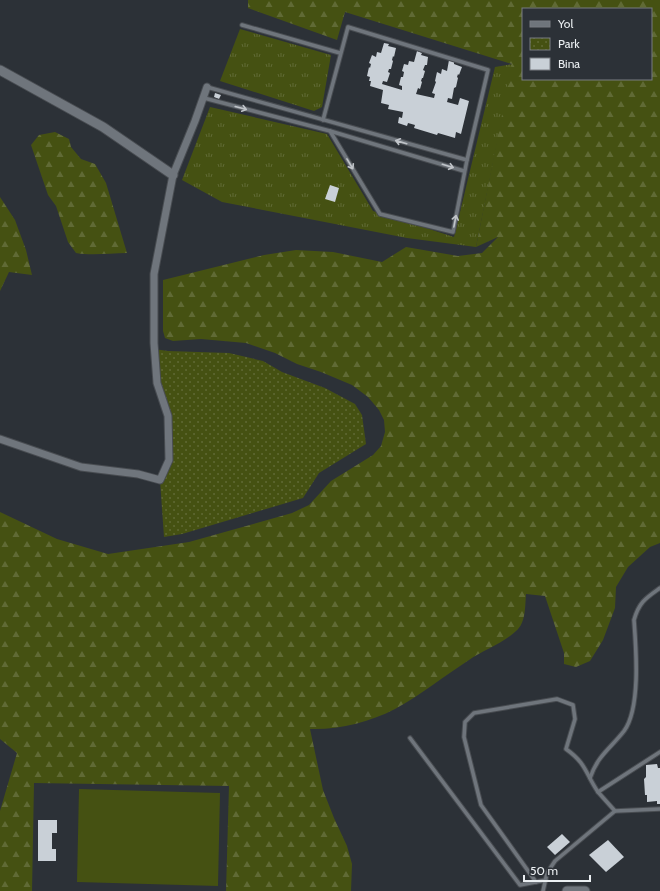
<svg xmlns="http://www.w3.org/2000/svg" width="660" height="891" viewBox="0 0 660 891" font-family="Cabin,sans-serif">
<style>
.grass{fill:url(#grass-tufts)}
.forest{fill:url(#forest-firs);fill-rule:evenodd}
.park{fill:url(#park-dots)}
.pitch{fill:#455112}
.building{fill:#c9d0d7}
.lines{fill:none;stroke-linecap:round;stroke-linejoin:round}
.service-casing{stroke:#484c51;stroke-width:5.5}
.minor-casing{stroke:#484c51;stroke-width:9}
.tertiary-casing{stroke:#484c51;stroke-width:11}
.service{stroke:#6f757c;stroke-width:3.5}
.minor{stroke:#6f757c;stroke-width:7}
.tertiary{stroke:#6f757c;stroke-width:9}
.oneway{stroke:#c0c4c9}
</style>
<defs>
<pattern id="grass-tufts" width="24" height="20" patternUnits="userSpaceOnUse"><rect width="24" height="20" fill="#455112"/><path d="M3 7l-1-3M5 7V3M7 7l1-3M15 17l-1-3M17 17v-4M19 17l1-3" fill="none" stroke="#606a35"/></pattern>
<pattern id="forest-firs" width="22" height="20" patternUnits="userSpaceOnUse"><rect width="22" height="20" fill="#455112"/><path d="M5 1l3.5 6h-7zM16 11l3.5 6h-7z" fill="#606a35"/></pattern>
<pattern id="park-dots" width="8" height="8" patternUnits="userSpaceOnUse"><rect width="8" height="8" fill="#455112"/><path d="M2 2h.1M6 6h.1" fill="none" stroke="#606a35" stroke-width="1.8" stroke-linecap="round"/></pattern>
</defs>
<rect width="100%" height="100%" fill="#2c3137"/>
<!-- grass -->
<g class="grass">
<polygon points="240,29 331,55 322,107 314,111 220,81"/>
<polygon points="513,64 476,247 407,238 222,202 182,180 210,107 327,134 373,211 454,237 495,67"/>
</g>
<!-- forest -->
<g class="forest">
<path d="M248 0H660V543L650 547 628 567 616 587 615 608 603 640 590 661 576 667 564 664V653L545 596 526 594C525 606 526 623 516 631 505 642 482 651 469 660 444 676 421 695 395 709 370 722 338 730 310 729L323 790 334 818 347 846 352 864 351 891H226L229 786 34 783 32 891H0V811L17 753 0 739V512L57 539 108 554 189 542 292 513 309 505 331 481 373 455 381 446 385 432 384 420 379 410 368 397 352 385 321 372 297 364 275 353 246 343 201 339 173 341 165 338 163 331V280L264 255 296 250 333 252 382 262 406 247 458 256 482 253 498 237 476 247 512 64 345 12 337 40 248 8ZM523 9H651V79H523Z"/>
<path d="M55 132 69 139 71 147 81 159 95 164 106 183 127 253C110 253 93 256 76 253L68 242 56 206 48 195 31 145 39 135Z"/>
<polygon points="0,197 15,220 26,250 32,275 9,272 0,291"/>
</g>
<!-- park -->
<polygon class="park" points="154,349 168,351 229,353 263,361 282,372 325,388 355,404 362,415 366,444 319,473 303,498 182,534 164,537 160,480 169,460 168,416 157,383"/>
<!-- pitch -->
<polygon class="pitch" points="79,789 220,793 218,886 77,882"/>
<!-- building -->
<g class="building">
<polygon points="384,43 389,44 388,46 396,48 394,57 393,56 392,60 393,61 391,69 389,69 388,72 390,73 387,82 383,81 382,84 402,90 402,86 399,85 401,77 403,77 404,72 402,71 404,64 408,65 409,61 414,62 417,51 422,53 421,55 428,57 427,65 425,65 423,70 425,71 423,78 422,78 421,81 422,82 420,89 418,88 416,94 434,98 435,94 432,93 436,82 435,81 437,72 441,74 442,69 447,71 449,60 454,62 454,64 462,67 459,75 458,74 457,77 458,78 456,87 454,88 452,99 448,98 447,102 458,105 460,98 469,101 461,134 456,132 455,138 438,133 437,135 414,128 415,125 408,123 407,126 398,123 399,117 402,118 403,112 388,109 389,105 381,103 383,90 370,86 371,81 369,81 370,77 367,76 369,67 370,68 371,64 369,63 372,55 376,57 377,52 381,53"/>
<polygon points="215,93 221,95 219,99 214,97"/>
<polygon points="330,185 339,188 335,202 325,199"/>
<polygon points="657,764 658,768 660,768 660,804 657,804 657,801 647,802 647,795 645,795 644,779 646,777 646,765"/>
<polygon points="38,820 57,820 57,833 52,833 52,849 56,849 56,861 38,861"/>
<polygon points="562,834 570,842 555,855 547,847"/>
<polygon points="608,840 624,857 606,872 589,855"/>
</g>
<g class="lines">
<!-- service casing -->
<g class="service-casing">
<g id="service">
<polyline points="242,25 340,53"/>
<polyline points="204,98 330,131 380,214 453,232 467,160 207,87"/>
<polyline points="323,120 348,27 488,70 467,160"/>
<polyline points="330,131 464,171"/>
<polyline points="410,738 520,885 546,880"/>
<path d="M590 778C598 755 610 749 624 731 641 708 636 648 634 620 639 602 646 598 660 588"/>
<polyline points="615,811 598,792 660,752"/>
<path d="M536 882 481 805 464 737 465 722 474 713 557 699 573 705 575 719 566 749C587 764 585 773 598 792"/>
<polyline points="543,891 547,873 555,861 615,811 660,809"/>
</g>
</g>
<!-- minor casing -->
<g class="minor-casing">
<polyline id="minor" points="0,439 81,467 138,474 160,480 169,460 168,416 157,383 154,343 154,274 173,175 195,121 207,87"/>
</g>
<!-- tertiary casing -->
<g class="tertiary-casing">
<g id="tertiary">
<polyline points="0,70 103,127 173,175"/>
<polyline points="567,891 585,891"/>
</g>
</g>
<!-- service -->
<use href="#service" class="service"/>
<!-- minor -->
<use href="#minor" class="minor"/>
<!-- tertiary -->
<use href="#tertiary" class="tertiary"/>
</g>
<!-- one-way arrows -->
<defs><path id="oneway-shaft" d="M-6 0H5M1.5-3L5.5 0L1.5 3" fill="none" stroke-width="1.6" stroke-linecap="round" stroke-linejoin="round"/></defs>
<g class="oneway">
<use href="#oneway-shaft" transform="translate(241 108) rotate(15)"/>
<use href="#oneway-shaft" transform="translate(401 142) rotate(-164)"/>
<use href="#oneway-shaft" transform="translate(350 164) rotate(59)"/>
<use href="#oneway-shaft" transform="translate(448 166) rotate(17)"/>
<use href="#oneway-shaft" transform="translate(455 221) rotate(-79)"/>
</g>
<!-- legend -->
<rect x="522" y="8" width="130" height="72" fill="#2c3137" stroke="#787d82"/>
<rect x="530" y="21" width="20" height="6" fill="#6f757c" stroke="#787d82"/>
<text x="558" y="28" font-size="12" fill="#ebeff2">Yol</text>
<rect x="530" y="38" width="20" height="12" fill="url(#park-dots)" stroke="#787d82"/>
<text x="558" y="48" font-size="12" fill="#ebeff2">Park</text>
<rect x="530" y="58" width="20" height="12" fill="#c9d0d7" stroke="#787d82"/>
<text x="558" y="68" font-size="12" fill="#ebeff2">Bina</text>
<!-- scale -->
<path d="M524 875v6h66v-6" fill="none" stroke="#ebeff2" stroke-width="2"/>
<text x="530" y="875" font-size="12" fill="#ebeff2" stroke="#2c3137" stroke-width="3" paint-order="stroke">50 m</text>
</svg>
